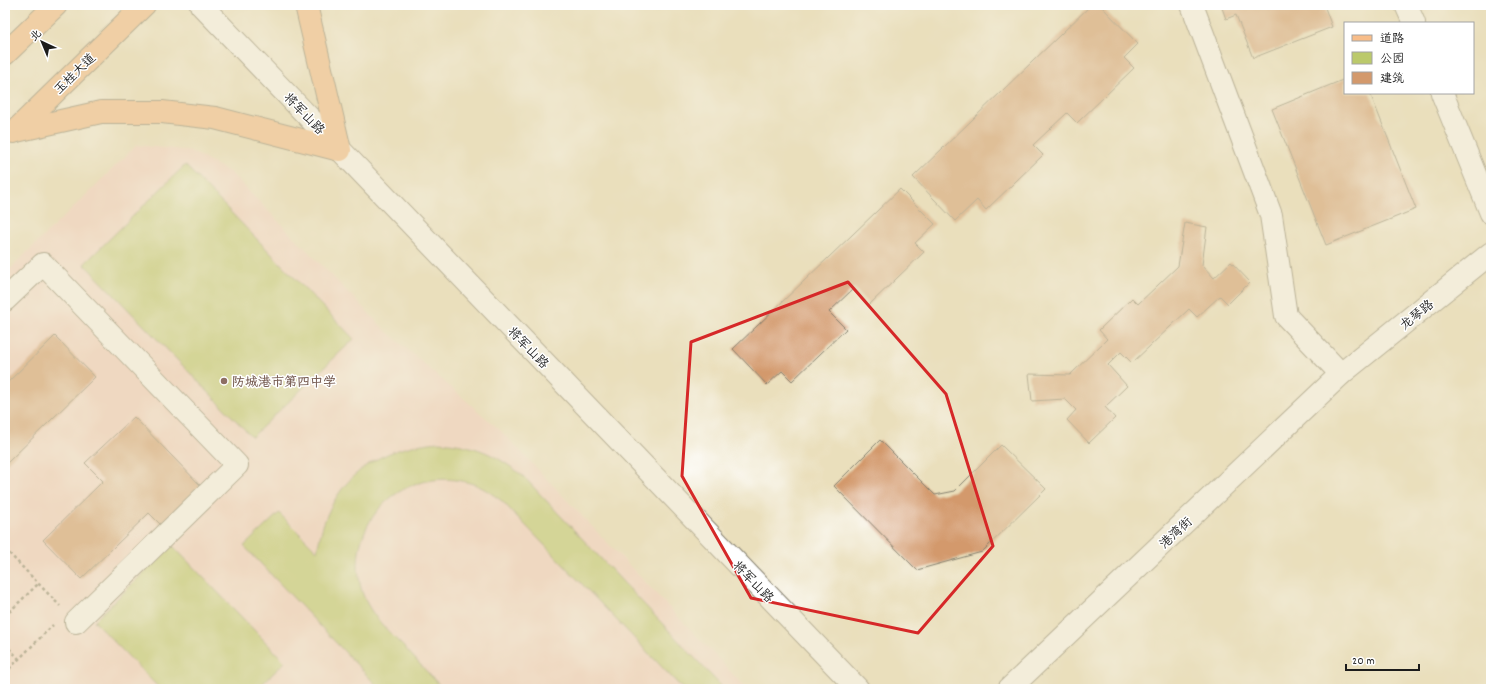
<svg xmlns="http://www.w3.org/2000/svg" width="1496" height="694" viewBox="0 0 1496 694" font-family="Dekko,'LXGW WenKai TC',sans-serif">
<style>
.built{fill:#f7d1c7}
.green{fill:#bbc96b;stroke:#6c7244}
.building{fill:#d3996c}
.lines{fill:none;stroke-linecap:round;stroke-linejoin:round}
.minor-casing{stroke:#837e6c;stroke-width:24}
.major-casing{stroke:#837e6c;stroke-width:24}
.path{stroke:#837e6c;stroke-width:2.5;stroke-dasharray:3 3;stroke-linecap:butt}
.minor{stroke:#fff;stroke-width:22}
.major{stroke:#f8bd89;stroke-width:22}
.marked{fill:none;stroke:#d62828;stroke-width:3;stroke-linejoin:round}
.education-dot{fill:#8d6e63;stroke:#fff;stroke-width:1.5}
.labels{text-anchor:middle;stroke-width:3;stroke-linejoin:round;paint-order:stroke}
.street-label{font-size:13px;fill:#1c1c1c;stroke:#fff}
.education-label{font-size:13px;font-weight:bold;fill:#785e54;stroke:#fff;text-anchor:start}
</style>
<rect width="100%" height="100%" fill="#fff"/>
<filter id="ink" filterUnits="userSpaceOnUse"><feTurbulence type="fractalNoise" baseFrequency=".025" numOctaves="2"/><feDisplacementMap in="SourceGraphic" scale="8" xChannelSelector="R" yChannelSelector="G"/><feConvolveMatrix kernelMatrix="1 2 1 2 8 2 1 2 1" color-interpolation-filters="sRGB"/></filter>
<filter id="wash" filterUnits="userSpaceOnUse"><feTurbulence type="fractalNoise" baseFrequency=".012" numOctaves="4" result="noise"/><feDisplacementMap in="SourceGraphic" scale="16" xChannelSelector="R" yChannelSelector="G"/><feGaussianBlur stdDeviation="0.9" result="paint"/><feColorMatrix in="noise" values="0 0 0 0 0 0 0 0 0 0 0 0 0 0 0 0 0 1.4 0 .05"/><feComposite in="paint" operator="in"/></filter>
<g filter="url(#wash)">
<rect width="100%" height="100%" fill="#eadfbc"/>
<!-- built -->
<polygon class="built" points="137,145 190,151 231,173 386,331 501,431 747,689 5,689 5,274"/>
<!-- green -->
<g class="green">
<polygon points="185,165 354,339 252,437 84,264"/>
<path d="M439 442C476 445 496 454 524 477L724 689H683L502 501C492 494 482 486 470 483 404 464 344 521 361 588 367 612 387 630 404 647 417 661 430 675 443 689H380L244 546 279 513 317 551C320 538 322 525 328 513 349 466 390 446 439 442Z"/>
<polygon points="172,545 285,662 257,689 160,689 94,621"/>
</g>
<g id="blocks">
<!-- building -->
<g class="building">
<polygon points="1091,5 1100,5 1138,44 1124,58 1134,68 1077,123 1067,113 1033,145 1043,155 986,210 977,200 955,221 913,177"/>
<polygon points="1221,5 1324,5 1332,27 1253,58 1236,15 1226,19"/>
<polygon points="1345,79 1345,93 1370,93 1416,209 1326,245 1272,109"/>
<polygon points="900,189 935,224 915,243 924,252 869,305 854,288 829,312 846,329 792,381 782,371 767,385 733,349"/>
<polygon points="1185,223 1207,227 1202,265 1214,278 1231,262 1250,282 1228,304 1220,296 1197,317 1189,309 1132,363 1121,352 1108,365 1127,386 1105,407 1115,418 1089,443 1067,420 1076,410 1065,399 1032,401 1029,374 1070,375 1107,339 1099,330 1132,298 1138,304 1178,266"/>
<polygon points="55,336 95,377 5,465 5,385"/>
<polygon points="134,417 203,488 163,527 149,513 81,579 43,540 103,481 85,463"/>
<polygon points="880,440 935,495 955,491 1001,445 1046,489 982,552 917,570 834,486"/>
</g>
</g>
</g>
<g filter="url(#ink)">
<use href="#blocks" fill-opacity="0" stroke="#837e6c" stroke-width="1"/>
<g class="lines">
<!-- minor casing -->
<g class="minor-casing">
<g id="minor">
<polyline points="201,5 858,689"/>
<polyline points="1192,5 1271,215 1286,316 1341,374"/>
<polyline points="1406,5 1414,23"/>
<polyline points="1442,93 1491,213"/>
<polyline points="5,300 43,264 237,465 76,622"/>
<polyline points="1009,689 1341,374 1491,253"/>
</g>
</g>
<!-- major casing -->
<g class="major-casing">
<g id="major">
<polyline points="5,54 56,5"/>
<polyline points="16,131 101,112 162,112 215,118 340,150 306,5"/>
<polyline points="14,132 144,5"/>
</g>
</g>
<!-- path -->
<g class="path">
<polyline points="5,549 60,606"/>
<polyline points="5,616 38,584"/>
<polyline points="5,644 19,659"/>
<polyline points="5,673 53,625"/>
</g>
<!-- minor -->
<use href="#minor" class="minor"/>
<!-- major -->
<use href="#major" class="major"/>
</g>
</g>
<!-- marked area -->
<path d="M0 0H1496V694H0ZM848 282 946 394 993 546 918 633 751 598 682 476 691 342Z" fill="#eadfbc" fill-opacity=".55" fill-rule="evenodd"/>
<path class="marked" d="M848 282 946 394 993 546 918 633 751 598 682 476 691 342Z"/>
<!-- markers -->
<circle class="education-dot" cx="224" cy="381" r="4"/>
<g class="labels">
<!-- street labels -->
<g class="street-label">
<text transform="translate(74 73) rotate(-44)" y="5">玉桂大道</text>
<text transform="translate(305 113) rotate(46)" y="5">将军山路</text>
<text transform="translate(1416 314) rotate(-39)" y="5">龙琴路</text>
<text transform="translate(529 347) rotate(46)" y="5">将军山路</text>
<text transform="translate(1175 532) rotate(-43)" y="5">港湾街</text>
<text transform="translate(754 581) rotate(46)" y="5">将军山路</text>
</g>
<!-- education labels -->
<g class="education-label">
<text x="232" y="386">防城港市第四中学</text>
</g>
</g>
<!-- margin -->
<rect width="1496" height="694" fill="none" stroke="#fff" stroke-width="20"/>
<!-- legend -->
<rect x="1344" y="22" width="130" height="72" fill="#ffffff" stroke="#a4a4a4"/>
<rect x="1352" y="35" width="20" height="6" fill="#f8bd89" stroke="#a4a4a4"/>
<text x="1380" y="42" font-size="12" fill="#1c1c1c">道路</text>
<rect x="1352" y="52" width="20" height="12" fill="#bbc96b" stroke="#a4a4a4"/>
<text x="1380" y="62" font-size="12" fill="#1c1c1c">公园</text>
<rect x="1352" y="72" width="20" height="12" fill="#d3996c" stroke="#a4a4a4"/>
<text x="1380" y="82" font-size="12" fill="#1c1c1c">建筑</text>
<!-- north arrow -->
<g transform="translate(42 42) rotate(316)" stroke="#ffffff" stroke-width="3" paint-order="stroke">
<path d="M0-3L7 15L0 10L-7 15Z" fill="#1c1c1c"/>
<text y="-6" font-size="11" font-weight="bold" text-anchor="middle" fill="#1c1c1c">北</text>
</g>
<!-- scale -->
<path d="M1346 664v6h73v-6" fill="none" stroke="#1c1c1c" stroke-width="2"/>
<text x="1352" y="664" font-size="12" fill="#1c1c1c" stroke="#ffffff" stroke-width="3" paint-order="stroke">20 m</text>
</svg>
